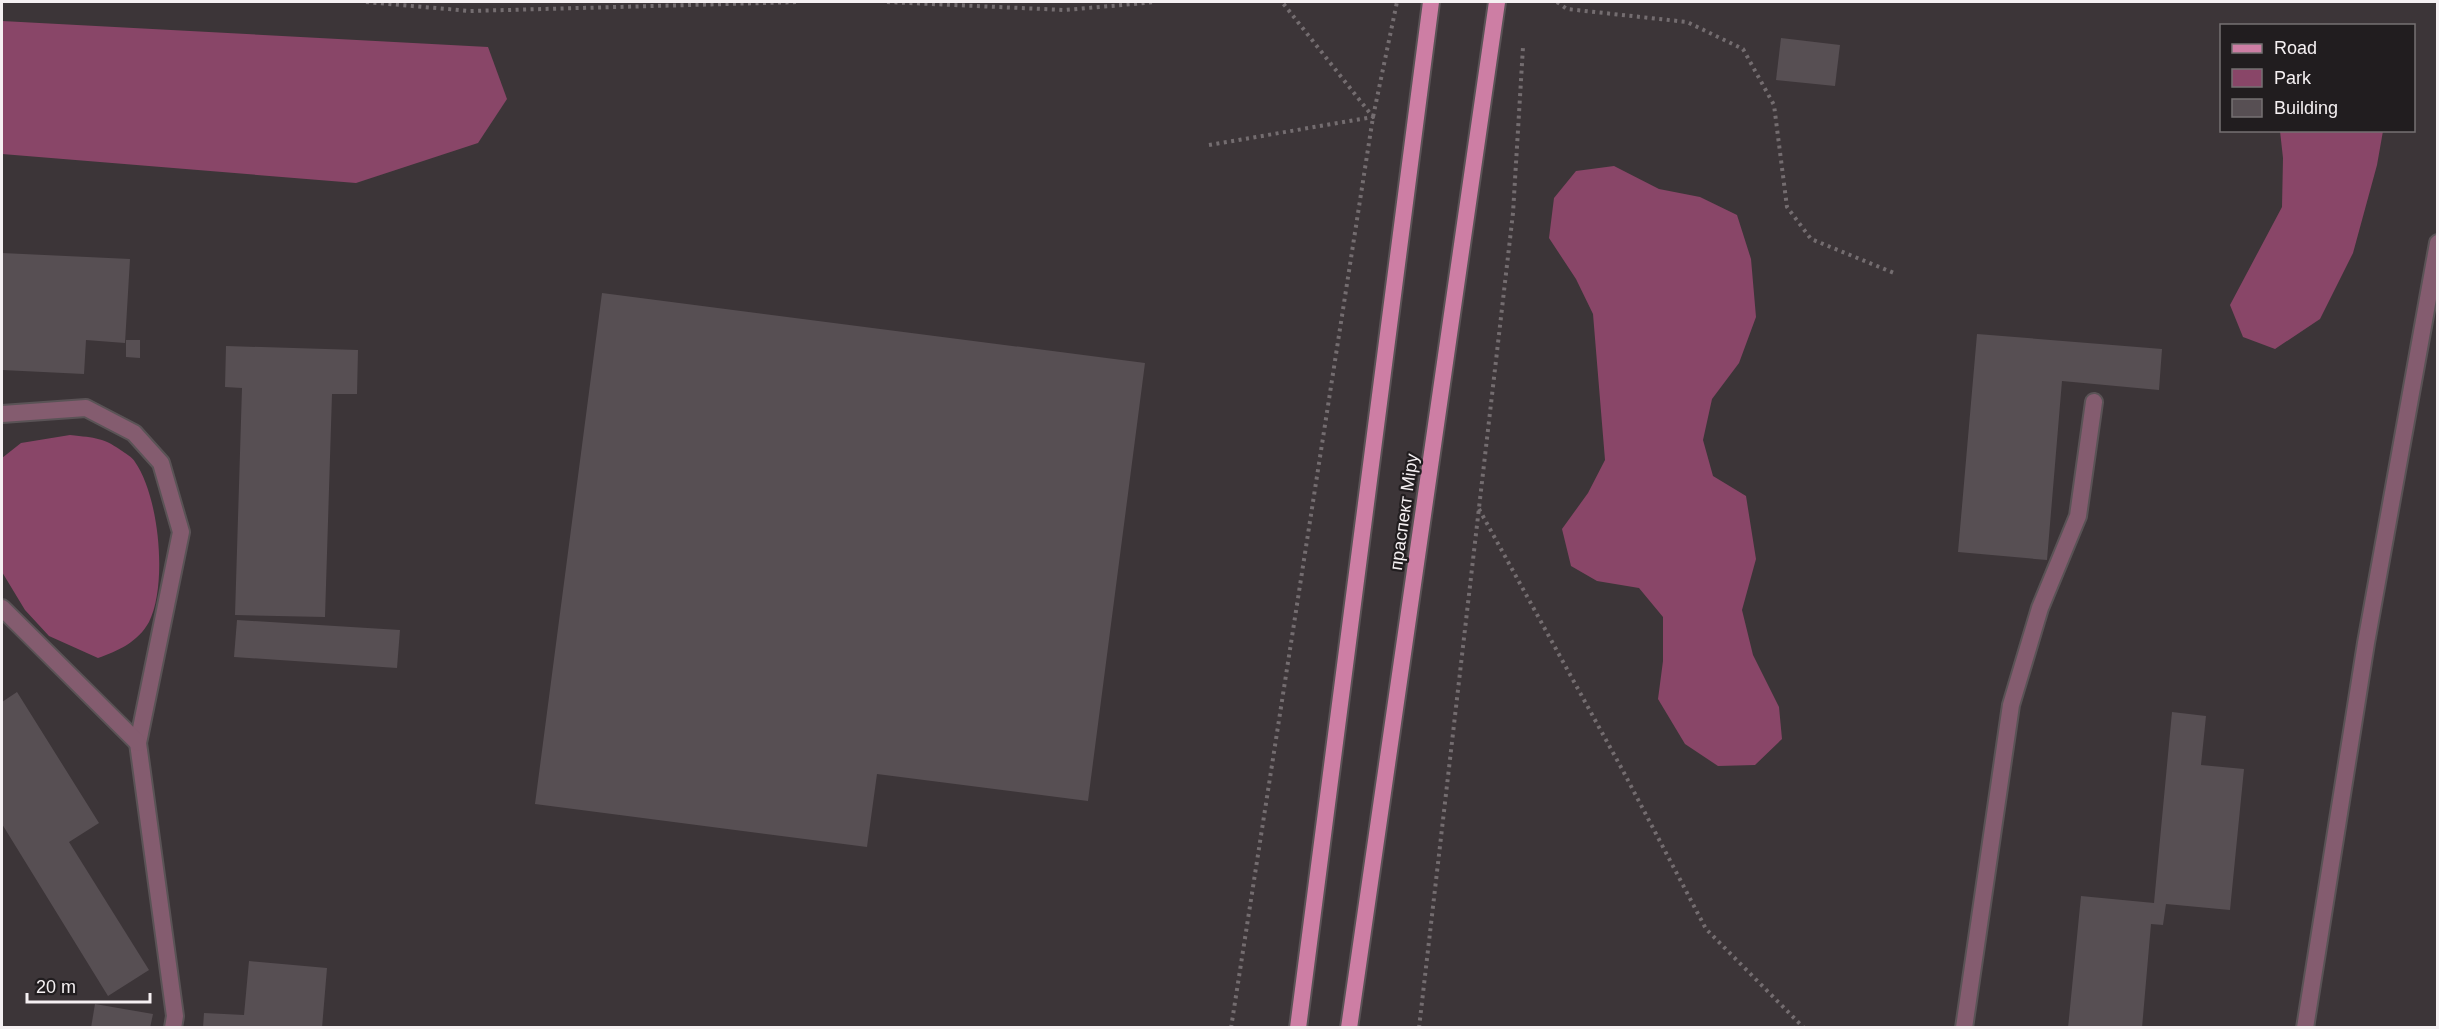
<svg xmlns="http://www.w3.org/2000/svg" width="2439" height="1029" viewBox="0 0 2439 1029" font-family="Arial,sans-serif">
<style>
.green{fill:#894668}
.building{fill:#574f53}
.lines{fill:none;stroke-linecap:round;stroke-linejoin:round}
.service-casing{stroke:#5a5356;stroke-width:20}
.primary-casing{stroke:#5a5356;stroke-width:20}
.path{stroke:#746d70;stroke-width:4;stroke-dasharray:3 4.5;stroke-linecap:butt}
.service{stroke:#845c6f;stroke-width:16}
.primary{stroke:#cd7ea4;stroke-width:16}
.labels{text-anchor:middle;stroke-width:4.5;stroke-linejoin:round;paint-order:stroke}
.street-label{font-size:18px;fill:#f5f0f2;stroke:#211d1f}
</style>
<rect width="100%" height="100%" fill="#3c3538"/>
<!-- green -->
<g class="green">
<polygon points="2,21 488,47 507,99 478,143 356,183 2,154"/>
<polygon points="2280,131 2383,131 2377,165 2353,253 2320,319 2275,349 2243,337 2230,305 2282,207 2283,158"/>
<polygon points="1614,166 1659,189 1700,197 1737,215 1751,259 1756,317 1739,363 1712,399 1703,440 1713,476 1746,496 1756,559 1742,610 1753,655 1779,707 1782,739 1755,765 1718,766 1685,744 1658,699 1663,661 1663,617 1639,588 1597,581 1571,566 1562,529 1588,493 1605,460 1593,314 1576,279 1549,238 1554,198 1576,171"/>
<path d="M70 435C96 438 103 437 125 453 128 455 133 458 135 462 159 496 168 584 149 622 138 642 118 651 98 658L49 636 25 610 2 572V458L21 443Z"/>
</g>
<!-- building -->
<g class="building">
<polygon points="1781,38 1840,45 1835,86 1776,80"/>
<polygon points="2,253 130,259 125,343 86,340 84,374 2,370"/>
<polygon points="602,293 1145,363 1088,801 877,774 867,847 535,804"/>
<polygon points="1977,334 2162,349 2159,390 2062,381 2047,560 1958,552"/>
<polygon points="126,340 140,340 140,358 126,357"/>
<polygon points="226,346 358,350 357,394 332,394 325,617 235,615 242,388 225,387"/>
<polygon points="237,620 400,630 397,668 234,657"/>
<polygon points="17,692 99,823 69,842 149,970 108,996 2,824 2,702"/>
<polygon points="2172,712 2206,716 2201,765 2244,769 2230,910 2166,904 2163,925 2151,924 2142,1028 2068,1028 2081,896 2154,903"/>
<polygon points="249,961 327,968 322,1028 203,1028 204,1013 244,1015"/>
<polygon points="95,1004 153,1014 150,1028 91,1028"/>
</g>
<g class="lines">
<!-- service casing -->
<g class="service-casing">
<g id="service">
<polyline points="2,414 86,408 134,433 161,463 181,532 138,743 175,1016 173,1028"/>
<polyline points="2,608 138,743"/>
<polyline points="1964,1028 2011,705 2040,608 2078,516 2094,402"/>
<polyline points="2305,1028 2366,643 2438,243"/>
</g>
</g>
<!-- primary casing -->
<g class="primary-casing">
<g id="primary">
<polyline points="1298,1028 1431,2"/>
<polyline points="1349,1028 1497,2"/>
</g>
</g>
<!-- path -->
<g class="path">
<polyline points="366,2 470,11 800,2"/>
<polyline points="887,2 1065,10 1156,2"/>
<polyline points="1557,2 1567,9 1687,22 1743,49 1774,105 1787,207 1811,239 1894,273"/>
<polyline points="1209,145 1373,117 1282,2"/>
<polyline points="1479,509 1622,769 1706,929 1804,1028"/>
<polyline points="1231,1028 1373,117 1397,2"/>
<polyline points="1419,1028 1513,213 1523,47"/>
</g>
<!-- service -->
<use href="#service" class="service"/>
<!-- primary -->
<use href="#primary" class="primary"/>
</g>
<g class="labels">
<!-- street labels -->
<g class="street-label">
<text transform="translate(1404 512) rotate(-82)" y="6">праспект Міру</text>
</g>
</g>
<!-- border -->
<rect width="2439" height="1029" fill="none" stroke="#f5f0f2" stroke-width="6"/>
<!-- legend -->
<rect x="2220" y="24" width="195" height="108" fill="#211d1f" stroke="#767173" stroke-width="1.5"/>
<rect x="2232" y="44" width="30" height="9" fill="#cd7ea4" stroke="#767173" stroke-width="1.5"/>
<text x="2274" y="54" font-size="18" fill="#f5f0f2">Road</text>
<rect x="2232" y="69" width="30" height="18" fill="#894668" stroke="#767173" stroke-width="1.5"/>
<text x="2274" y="84" font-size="18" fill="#f5f0f2">Park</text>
<rect x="2232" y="99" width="30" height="18" fill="#574f53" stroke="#767173" stroke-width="1.5"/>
<text x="2274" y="114" font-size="18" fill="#f5f0f2">Building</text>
<!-- scale -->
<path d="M27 993v9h123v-9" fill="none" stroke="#f5f0f2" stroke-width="3"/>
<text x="36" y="993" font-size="18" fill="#f5f0f2" stroke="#211d1f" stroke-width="4.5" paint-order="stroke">20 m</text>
</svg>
